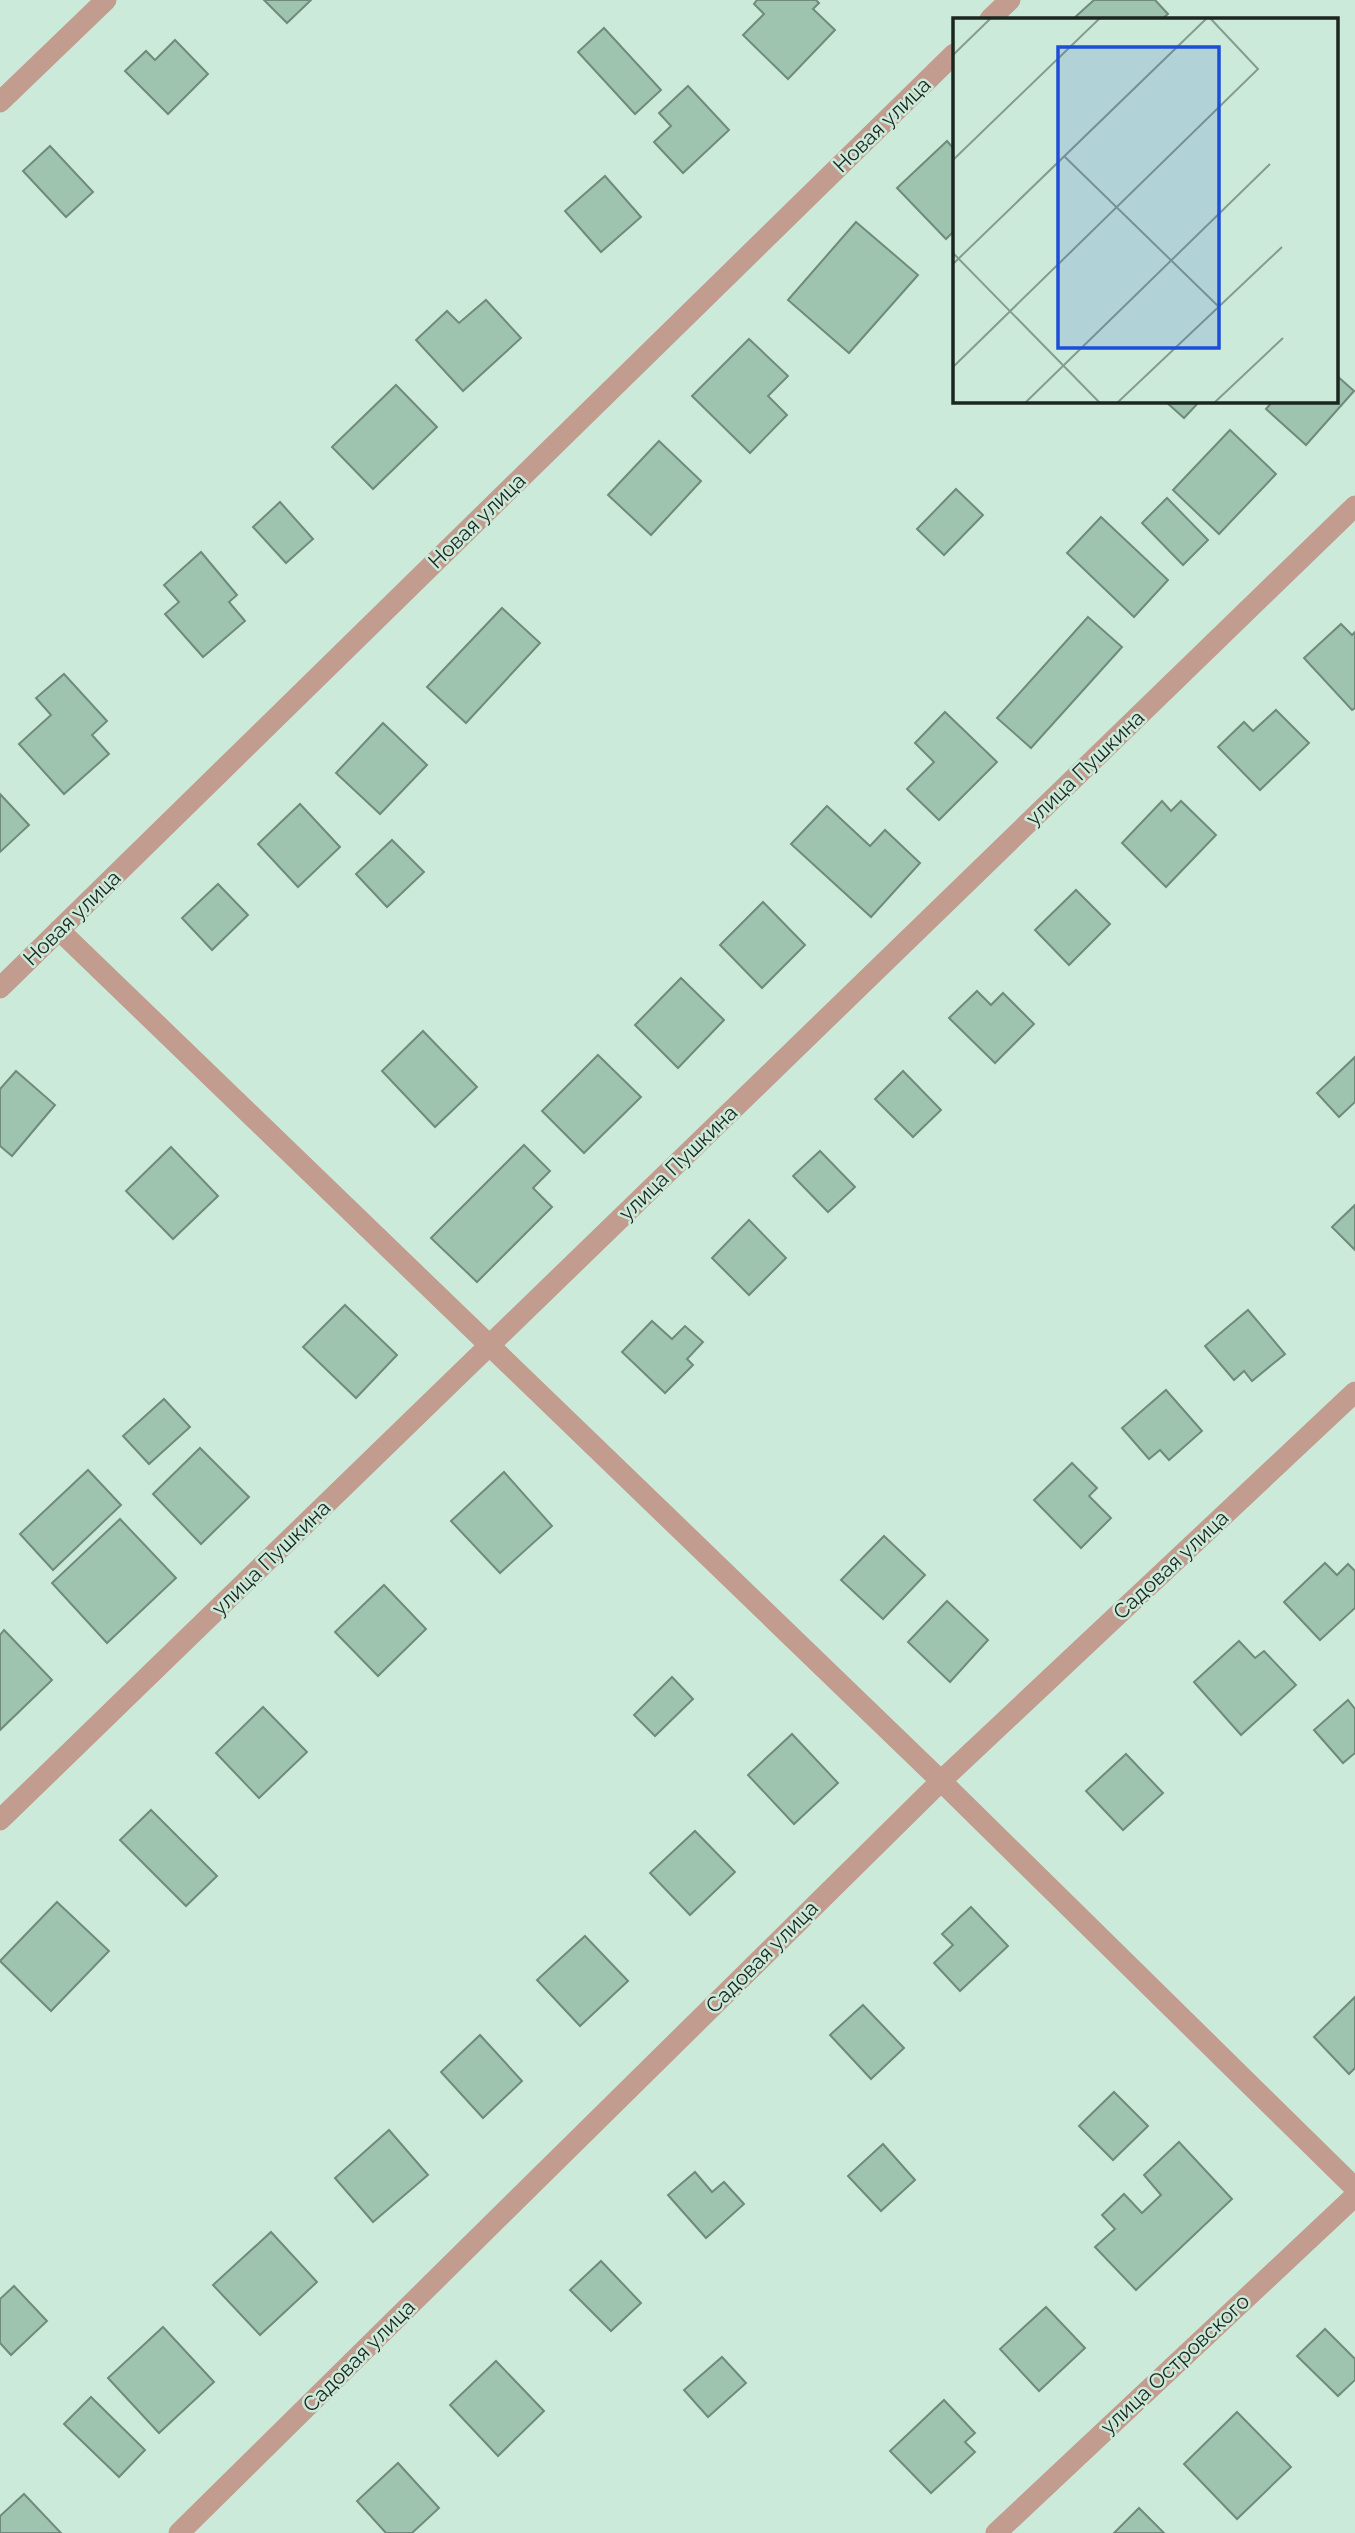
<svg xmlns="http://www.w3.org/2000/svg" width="1355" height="2533" viewBox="0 0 1355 2533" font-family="Raleway,sans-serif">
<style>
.building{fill:#9ec3ae;stroke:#708b7c;stroke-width:2}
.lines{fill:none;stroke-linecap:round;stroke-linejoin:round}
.street{stroke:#c29c8e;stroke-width:21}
.labels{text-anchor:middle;stroke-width:5;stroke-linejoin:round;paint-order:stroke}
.street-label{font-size:21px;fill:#1b2620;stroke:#ccead9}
.inset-road{fill:none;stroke:#859c8f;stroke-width:2}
.view{fill:#1d4ed8;fill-opacity:0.15;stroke:#1d4ed8;stroke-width:3.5}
.inset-edge{fill:none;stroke:#1b2620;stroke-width:3.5}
</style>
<rect width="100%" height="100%" fill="#ccead9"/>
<!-- building -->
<g class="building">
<polygon points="264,0 311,0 287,23"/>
<polygon points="757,0 816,0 819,3 813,9 835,30 788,79 743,35 764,14 754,4"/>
<polygon points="1094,0 1155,0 1168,14 1162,19 1073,19"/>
<polygon points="604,28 661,90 635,114 578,52"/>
<polygon points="175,40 208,74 168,114 125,71 146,51 155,60"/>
<polygon points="688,86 729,130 683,173 654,142 671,126 659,113"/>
<polygon points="947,141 954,149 954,231 946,239 897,188"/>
<polygon points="50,146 93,192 66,217 23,171"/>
<polygon points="605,176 641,217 601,252 565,211"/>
<polygon points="856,222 918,275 849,353 788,300"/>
<polygon points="486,300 521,338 463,391 416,340 447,311 459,323"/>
<polygon points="749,339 788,376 768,396 787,415 750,453 692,396"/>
<polygon points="1336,375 1354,391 1306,445 1266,409 1273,401 1336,401"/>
<polygon points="396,385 437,427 373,489 332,447"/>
<polygon points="1165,401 1200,401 1184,418"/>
<polygon points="1230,430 1276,474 1219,534 1173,490"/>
<polygon points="659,441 701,481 651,535 608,495"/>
<polygon points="956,489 983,515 944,555 917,529"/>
<polygon points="1167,498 1208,540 1183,565 1142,523"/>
<polygon points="280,502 313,539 286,563 253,527"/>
<polygon points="1101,517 1168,580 1134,617 1067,553"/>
<polygon points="201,552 237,595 229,602 245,621 203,657 165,614 179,602 164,585"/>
<polygon points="502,608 540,643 466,723 427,687"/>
<polygon points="1088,617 1122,647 1031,748 997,718"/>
<polygon points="1341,624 1352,635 1355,632 1355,708 1352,710 1304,658"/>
<polygon points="64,674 107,721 92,735 109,754 64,794 19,744 51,715 36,698"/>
<polygon points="1276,710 1309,743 1260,790 1218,747 1244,722 1253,731"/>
<polygon points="945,712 997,762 939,820 907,789 934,762 915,743"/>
<polygon points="383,723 427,765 380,814 336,773"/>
<polygon points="0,794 29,825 0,852"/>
<polygon points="1162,801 1171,811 1181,801 1216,835 1166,887 1122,843"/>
<polygon points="300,804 340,847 298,887 258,844"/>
<polygon points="827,806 870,846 885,830 920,863 871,917 791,844"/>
<polygon points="392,840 424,872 387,907 356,874"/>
<polygon points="218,884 248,915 212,950 182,918"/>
<polygon points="1076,890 1110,924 1069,965 1035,930"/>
<polygon points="763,902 805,945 762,988 720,945"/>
<polygon points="681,978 724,1020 678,1068 635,1025"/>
<polygon points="977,991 991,1005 1003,993 1034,1024 995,1063 949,1018"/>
<polygon points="423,1031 477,1087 435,1127 382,1071"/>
<polygon points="598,1055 641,1097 584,1153 542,1111"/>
<polygon points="1355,1057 1355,1102 1339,1117 1317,1093"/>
<polygon points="16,1071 55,1105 12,1156 0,1146 0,1089"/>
<polygon points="903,1071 941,1110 913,1137 875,1099"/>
<polygon points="524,1145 550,1171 533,1188 552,1207 477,1282 431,1238"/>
<polygon points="171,1147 218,1196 173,1239 126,1191"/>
<polygon points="820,1151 855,1187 828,1212 793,1176"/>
<polygon points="1355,1205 1355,1250 1332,1227"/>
<polygon points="749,1220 786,1258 749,1295 712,1258"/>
<polygon points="345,1305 397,1355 356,1398 303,1347"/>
<polygon points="1248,1310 1285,1354 1252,1381 1244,1371 1234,1380 1205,1346"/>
<polygon points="652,1321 672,1339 685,1326 703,1342 687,1359 693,1365 665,1393 622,1352"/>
<polygon points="1166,1390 1202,1431 1169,1460 1160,1450 1149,1459 1122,1428"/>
<polygon points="164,1399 190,1427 149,1464 123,1436"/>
<polygon points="200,1448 249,1497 201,1544 153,1494"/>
<polygon points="1072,1463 1097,1488 1089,1496 1111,1518 1081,1548 1034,1500"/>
<polygon points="88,1470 121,1505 53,1570 20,1534"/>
<polygon points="504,1472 552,1526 500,1573 451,1521"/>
<polygon points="120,1519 176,1578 107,1643 52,1583"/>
<polygon points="884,1536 925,1575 883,1619 841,1580"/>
<polygon points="1325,1563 1337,1575 1348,1564 1355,1571 1355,1608 1320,1640 1284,1602"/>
<polygon points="384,1585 426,1629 378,1676 335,1632"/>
<polygon points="947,1601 988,1640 950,1682 908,1642"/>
<polygon points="4,1630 52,1680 0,1730 0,1635"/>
<polygon points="1239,1641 1255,1658 1264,1651 1296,1685 1241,1735 1194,1682"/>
<polygon points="672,1677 693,1699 655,1736 634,1715"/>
<polygon points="1348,1700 1355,1709 1355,1753 1343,1763 1314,1730"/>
<polygon points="263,1707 307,1752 259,1798 216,1753"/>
<polygon points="792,1734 838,1783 794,1824 748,1775"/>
<polygon points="1126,1754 1163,1793 1123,1830 1086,1791"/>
<polygon points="151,1810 217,1876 186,1906 120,1840"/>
<polygon points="695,1831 735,1872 690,1915 650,1873"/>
<polygon points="57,1902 109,1951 51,2011 0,1961"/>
<polygon points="971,1907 1008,1946 960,1991 934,1963 953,1945 942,1934"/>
<polygon points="585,1936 628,1981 580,2026 537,1980"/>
<polygon points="1355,1997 1355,2068 1349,2074 1314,2037"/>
<polygon points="863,2005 904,2048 871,2079 830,2035"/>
<polygon points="480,2035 522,2081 483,2118 441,2072"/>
<polygon points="1114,2092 1148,2126 1113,2160 1079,2126"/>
<polygon points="389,2130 428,2175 373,2222 335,2178"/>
<polygon points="1179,2142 1232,2199 1136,2290 1095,2247 1115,2229 1102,2215 1124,2194 1142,2213 1161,2195 1144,2175"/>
<polygon points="883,2144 915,2180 881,2211 848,2176"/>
<polygon points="695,2172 712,2192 724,2182 744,2204 706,2238 668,2195"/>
<polygon points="271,2232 317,2282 260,2335 213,2285"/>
<polygon points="601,2261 641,2303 611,2331 570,2290"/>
<polygon points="14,2286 47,2321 11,2355 0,2343 0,2299"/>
<polygon points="1046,2307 1085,2348 1039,2391 1000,2349"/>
<polygon points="163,2327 214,2382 159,2433 108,2378"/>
<polygon points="1325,2329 1355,2359 1355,2380 1338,2396 1297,2356"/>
<polygon points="722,2357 746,2383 708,2417 684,2390"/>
<polygon points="496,2361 544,2411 498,2456 450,2405"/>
<polygon points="91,2397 145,2450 119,2477 64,2424"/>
<polygon points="944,2400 975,2433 965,2442 975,2452 931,2493 890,2451"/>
<polygon points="1237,2412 1291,2467 1237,2519 1184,2464"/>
<polygon points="398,2463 439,2508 412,2533 386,2533 357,2501"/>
<polygon points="24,2494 61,2533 0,2533 0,2516"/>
<polygon points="1139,2508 1164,2533 1114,2533"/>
</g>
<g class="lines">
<!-- street -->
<g class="street">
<polyline points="990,19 1010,0"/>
<polyline points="0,102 106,0"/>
<polyline points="59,930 941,1781 1355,2188"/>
<polyline points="0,988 954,54"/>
<polyline points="0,1820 1355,506"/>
<polyline points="179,2533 941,1781 1355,1392"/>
<polyline points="996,2533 1355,2196"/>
</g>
</g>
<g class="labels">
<!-- street labels -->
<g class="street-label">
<text transform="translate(882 125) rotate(-44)" y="7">Новая улица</text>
<text transform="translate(477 521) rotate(-44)" y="7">Новая улица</text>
<text transform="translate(1085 768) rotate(-44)" y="7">улица Пушкина</text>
<text transform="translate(72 918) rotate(-44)" y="7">Новая улица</text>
<text transform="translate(678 1163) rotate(-44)" y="7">улица Пушкина</text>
<text transform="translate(271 1558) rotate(-44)" y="7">улица Пушкина</text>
<text transform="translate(1171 1565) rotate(-43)" y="7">Садовая улица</text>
<text transform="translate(762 1957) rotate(-45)" y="7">Садовая улица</text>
<text transform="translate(359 2356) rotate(-45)" y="7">Садовая улица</text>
<text transform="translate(1175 2364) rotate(-43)" y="7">улица Островского</text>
</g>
</g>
<!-- overview -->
<g transform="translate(953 18)">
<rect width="385" height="385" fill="#ccead9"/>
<path class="inset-road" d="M0 37 38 0M112 139 266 289M0 142 147 0M0 235 147 385M0 246 254 0M0 349 305 51 257 0M72 385 317 146M164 385 329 229M261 385 330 320"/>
<path class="view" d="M105 29H266V330H105Z"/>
<rect width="385" height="385" class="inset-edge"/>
</g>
</svg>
